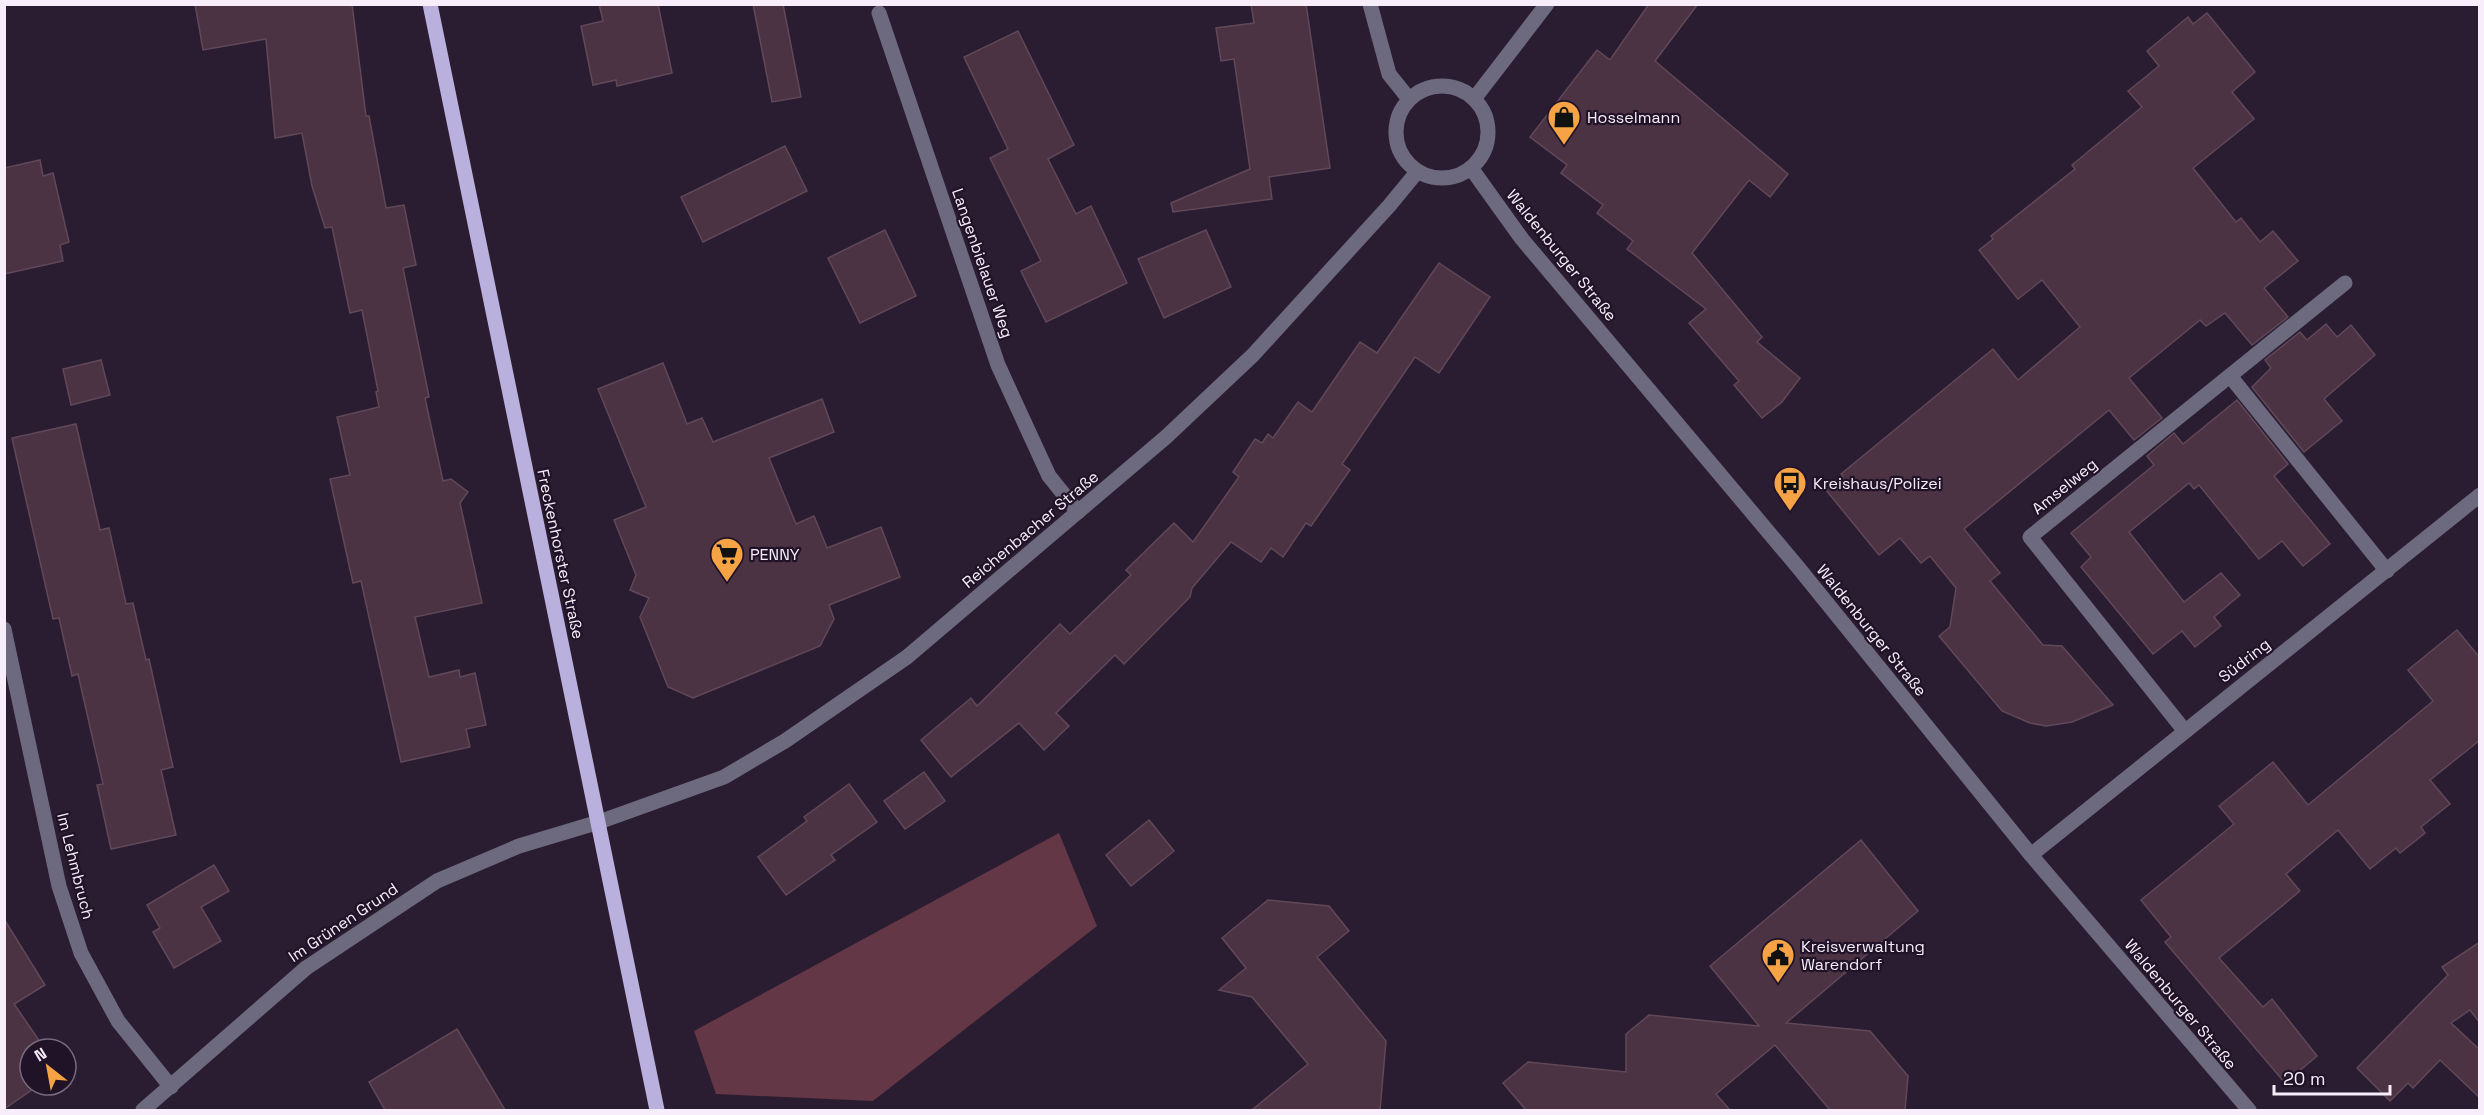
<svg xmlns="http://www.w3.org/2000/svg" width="2484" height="1115" viewBox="0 0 2484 1115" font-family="'Space Grotesk',sans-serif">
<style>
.green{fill:#633745}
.building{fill:#4b3344;stroke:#604859;stroke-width:1.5}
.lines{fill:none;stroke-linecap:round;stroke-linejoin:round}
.minor{stroke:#6d6a7f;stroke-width:15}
.major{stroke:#b9b0dd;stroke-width:15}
.labels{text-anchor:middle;stroke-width:4.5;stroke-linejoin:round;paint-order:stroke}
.poi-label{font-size:16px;fill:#f7edfb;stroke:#211327;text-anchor:start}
.street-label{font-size:16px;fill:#f7edfb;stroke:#211327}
</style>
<rect width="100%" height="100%" fill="#2b1d31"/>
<!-- green -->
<polygon class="green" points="1059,833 1097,926 873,1101 716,1094 694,1031"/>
<!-- building -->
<g class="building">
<polygon points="195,4 352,4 366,116 369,116 386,208 404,205 416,265 403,268 429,397 425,398 443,481 451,479 468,492 460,503 482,603 415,617 429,677 459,670 460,677 475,673 486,725 466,729 470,747 401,762 361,581 353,583 330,479 350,475 337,417 379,407 376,392 378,391 362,310 350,313 332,227 325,228 312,186 302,133 275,138 266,39 203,50"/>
<polygon points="599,4 658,4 672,73 617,86 616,80 593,85 581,26 603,21"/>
<polygon points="753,4 783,4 801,97 772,102"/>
<polygon points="1251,4 1306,4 1330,168 1269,177 1272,199 1173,212 1171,203 1250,169 1234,59 1221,61 1216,28 1254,23"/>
<polygon points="1649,4 1698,4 1655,61 1788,174 1770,197 1749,180 1692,253 1762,337 1757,342 1800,378 1782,402 1762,418 1734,385 1739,381 1689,323 1706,309 1627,249 1633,241 1597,213 1603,205 1561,173 1567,165 1530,137 1597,50 1610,60"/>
<polygon points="2207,13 2255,72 2232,92 2254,119 2193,168 2236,222 2241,218 2260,242 2273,231 2298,261 2264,288 2288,317 2252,345 2225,313 2206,326 2200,320 2129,378 2162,418 2134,440 2109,410 1964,529 2000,573 1990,581 2043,645 2062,646 2113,705 2072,722 2046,726 2030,723 2002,711 1939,636 1950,627 1956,588 1930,556 1921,563 1900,538 1879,555 1826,490 1843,476 1841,474 1993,349 2018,380 2080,327 2042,280 2018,299 1979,250 1993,239 1991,236 2075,169 2072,165 2142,107 2128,91 2159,66 2147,51 2188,17 2193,24"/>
<polygon points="1018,31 1074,145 1048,159 1076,214 1091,206 1127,283 1046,322 1021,271 1041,261 990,158 1008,149 964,57"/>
<polygon points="785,146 807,191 703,242 681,197"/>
<polygon points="40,160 43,176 53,173 69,242 60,245 63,261 4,274 4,168"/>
<polygon points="885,230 916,296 860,323 828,258"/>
<polygon points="1206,230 1231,287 1164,318 1138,259"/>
<polygon points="1439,263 1490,297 1439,373 1415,357 1342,464 1350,470 1311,526 1306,523 1283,557 1271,548 1261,562 1231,542 1192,588 1190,597 1124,664 1115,655 1056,713 1069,726 1044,750 1019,723 951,777 921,740 971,698 977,706 1060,624 1070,634 1131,575 1126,570 1174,523 1193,542 1239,477 1233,472 1255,439 1262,443 1268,434 1273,438 1298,402 1312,412 1360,342 1377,353"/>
<polygon points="2326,324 2337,337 2351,325 2375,355 2324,399 2342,421 2304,452 2252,387 2271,368 2265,360 2300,332 2307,340"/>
<polygon points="101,360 110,395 71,405 63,369"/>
<polygon points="663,363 687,424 702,418 713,442 822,399 834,432 769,458 796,524 814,516 827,548 881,527 900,577 829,605 834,619 820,646 693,698 668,687 640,617 649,598 630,590 636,575 614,520 646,507 598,389"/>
<polygon points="2237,400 2288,464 2274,476 2330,544 2303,566 2282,541 2259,559 2199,485 2194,489 2189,483 2129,532 2184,602 2221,573 2240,595 2214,617 2221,626 2195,647 2182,631 2153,654 2081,567 2091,557 2071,533 2154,465 2147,456 2174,433 2183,444"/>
<polygon points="76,424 100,530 109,528 126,604 133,603 146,660 149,659 173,767 161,770 176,835 111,849 97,785 103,784 78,674 72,676 59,618 53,619 12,438"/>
<polygon points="2457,630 2480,658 2480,740 2430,780 2450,804 2421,827 2425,833 2400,853 2396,848 2370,869 2338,830 2286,874 2300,891 2219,958 2263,1007 2272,999 2317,1056 2285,1083 2165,942 2171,937 2141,900 2234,824 2219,806 2273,762 2308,805 2433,701 2408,670"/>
<polygon points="924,772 945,801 905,829 884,801"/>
<polygon points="849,784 877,822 831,855 835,860 786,895 758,857 807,821 804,817"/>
<polygon points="1149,820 1174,851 1131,886 1106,855"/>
<polygon points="1861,840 1918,911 1786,1023 1870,1031 1908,1076 1905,1110 1830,1110 1775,1045 1716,1094 1730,1110 1526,1110 1503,1083 1528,1062 1626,1072 1626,1034 1649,1015 1759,1026 1710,966"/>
<polygon points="214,865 229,891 201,907 221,941 174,968 153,932 160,928 147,905"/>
<polygon points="1268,900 1329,906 1349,931 1317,957 1386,1041 1380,1110 1252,1110 1308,1064 1252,997 1219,990 1246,968 1222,938"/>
<polygon points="4,919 45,985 14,1004 45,1049 30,1049 30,1085 39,1085 4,1109"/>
<polygon points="2480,942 2480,1023 2470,1010 2451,1023 2480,1050 2480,1098 2440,1060 2413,1088 2408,1083 2390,1101 2357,1068 2448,975 2442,967"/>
<polygon points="457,1029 505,1110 385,1110 369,1082"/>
</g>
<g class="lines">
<!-- minor -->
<g class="minor">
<polyline points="1370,4 1389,74 1409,99"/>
<polyline points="879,13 998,365 1049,476 1078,512"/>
<circle cx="1442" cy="132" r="46"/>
<polyline points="1474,99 1547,4"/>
<polyline points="1471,168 1522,239 1797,566 2031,855 2249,1110"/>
<polyline points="2230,376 2387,571"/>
<polyline points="4,629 59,886 81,953 118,1021 171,1087"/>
<polyline points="2184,730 2030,537 2345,283"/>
<polyline points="2031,855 2480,495"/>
<polyline points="143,1110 306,968 437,881 519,846 599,822 724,777 785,741 907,657 1166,437 1253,355 1389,206 1417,172"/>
</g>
<!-- major -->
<polyline class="major" points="430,4 657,1110"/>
</g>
<!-- icons -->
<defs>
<g id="shop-pin" transform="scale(1.725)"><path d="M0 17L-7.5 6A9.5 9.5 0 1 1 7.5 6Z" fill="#f5a345" stroke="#211327"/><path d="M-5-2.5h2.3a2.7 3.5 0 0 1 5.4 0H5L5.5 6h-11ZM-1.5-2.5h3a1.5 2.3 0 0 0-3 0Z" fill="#111"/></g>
<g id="bus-pin" transform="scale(1.725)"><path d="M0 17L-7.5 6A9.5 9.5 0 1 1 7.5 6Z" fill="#f5a345" stroke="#211327"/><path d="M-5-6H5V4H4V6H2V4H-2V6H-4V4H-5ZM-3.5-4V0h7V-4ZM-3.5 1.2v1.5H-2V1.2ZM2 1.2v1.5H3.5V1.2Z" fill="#111"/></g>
<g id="supermarket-pin" transform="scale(1.725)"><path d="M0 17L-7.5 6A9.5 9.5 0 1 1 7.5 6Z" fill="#f5a345" stroke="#211327"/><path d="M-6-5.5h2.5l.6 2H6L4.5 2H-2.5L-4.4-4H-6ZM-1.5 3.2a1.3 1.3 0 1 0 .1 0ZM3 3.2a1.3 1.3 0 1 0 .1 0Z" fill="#111"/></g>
<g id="civic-pin" transform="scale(1.725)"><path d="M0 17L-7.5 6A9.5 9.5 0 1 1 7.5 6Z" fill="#f5a345" stroke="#211327"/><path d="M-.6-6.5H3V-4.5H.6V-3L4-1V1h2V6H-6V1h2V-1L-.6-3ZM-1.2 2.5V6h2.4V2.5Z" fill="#111"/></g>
</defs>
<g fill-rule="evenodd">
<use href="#shop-pin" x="1564" y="117"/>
<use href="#bus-pin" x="1790" y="483"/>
<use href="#supermarket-pin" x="727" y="554"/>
<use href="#civic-pin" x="1778" y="955"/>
</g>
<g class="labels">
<!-- poi labels -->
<g class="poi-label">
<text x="1587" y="123">Hosselmann</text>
<text x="1813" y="489">Kreishaus/Polizei</text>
<text x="750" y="560">PENNY</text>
<text x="1801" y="952">Kreisverwaltung<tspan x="1801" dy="18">Warendorf</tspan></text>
</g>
<!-- street labels -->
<g class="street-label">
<text transform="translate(1562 255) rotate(51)" y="6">Waldenburger Straße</text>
<text transform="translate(983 263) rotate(71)" y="6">Langenbielauer Weg</text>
<text transform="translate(2064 486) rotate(-39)" y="6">Amselweg</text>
<text transform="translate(1030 529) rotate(-40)" y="6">Reichenbacher Straße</text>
<text transform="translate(561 554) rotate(78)" y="6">Freckenhorster Straße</text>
<text transform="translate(1872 630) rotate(51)" y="6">Waldenburger Straße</text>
<text transform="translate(2244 660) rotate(-38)" y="6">Südring</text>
<text transform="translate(76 866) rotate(76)" y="6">Im Lehmbruch</text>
<text transform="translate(343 922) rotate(-34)" y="6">Im Grünen Grund</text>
<text transform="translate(2181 1004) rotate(50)" y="6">Waldenburger Straße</text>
</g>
</g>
<!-- border -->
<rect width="2484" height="1115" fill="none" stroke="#f7edfb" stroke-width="12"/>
<!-- north arrow -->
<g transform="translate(48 1067) rotate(329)"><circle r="28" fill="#211327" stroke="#776a7c" stroke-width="1.5"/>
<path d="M0-4.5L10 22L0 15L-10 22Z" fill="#f5a345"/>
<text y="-9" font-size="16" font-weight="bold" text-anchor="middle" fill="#f7edfb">N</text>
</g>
<!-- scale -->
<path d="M2274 1085v9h116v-9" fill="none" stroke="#f7edfb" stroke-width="3"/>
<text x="2283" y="1085" font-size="18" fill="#f7edfb" stroke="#211327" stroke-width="4.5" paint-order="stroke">20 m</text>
</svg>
